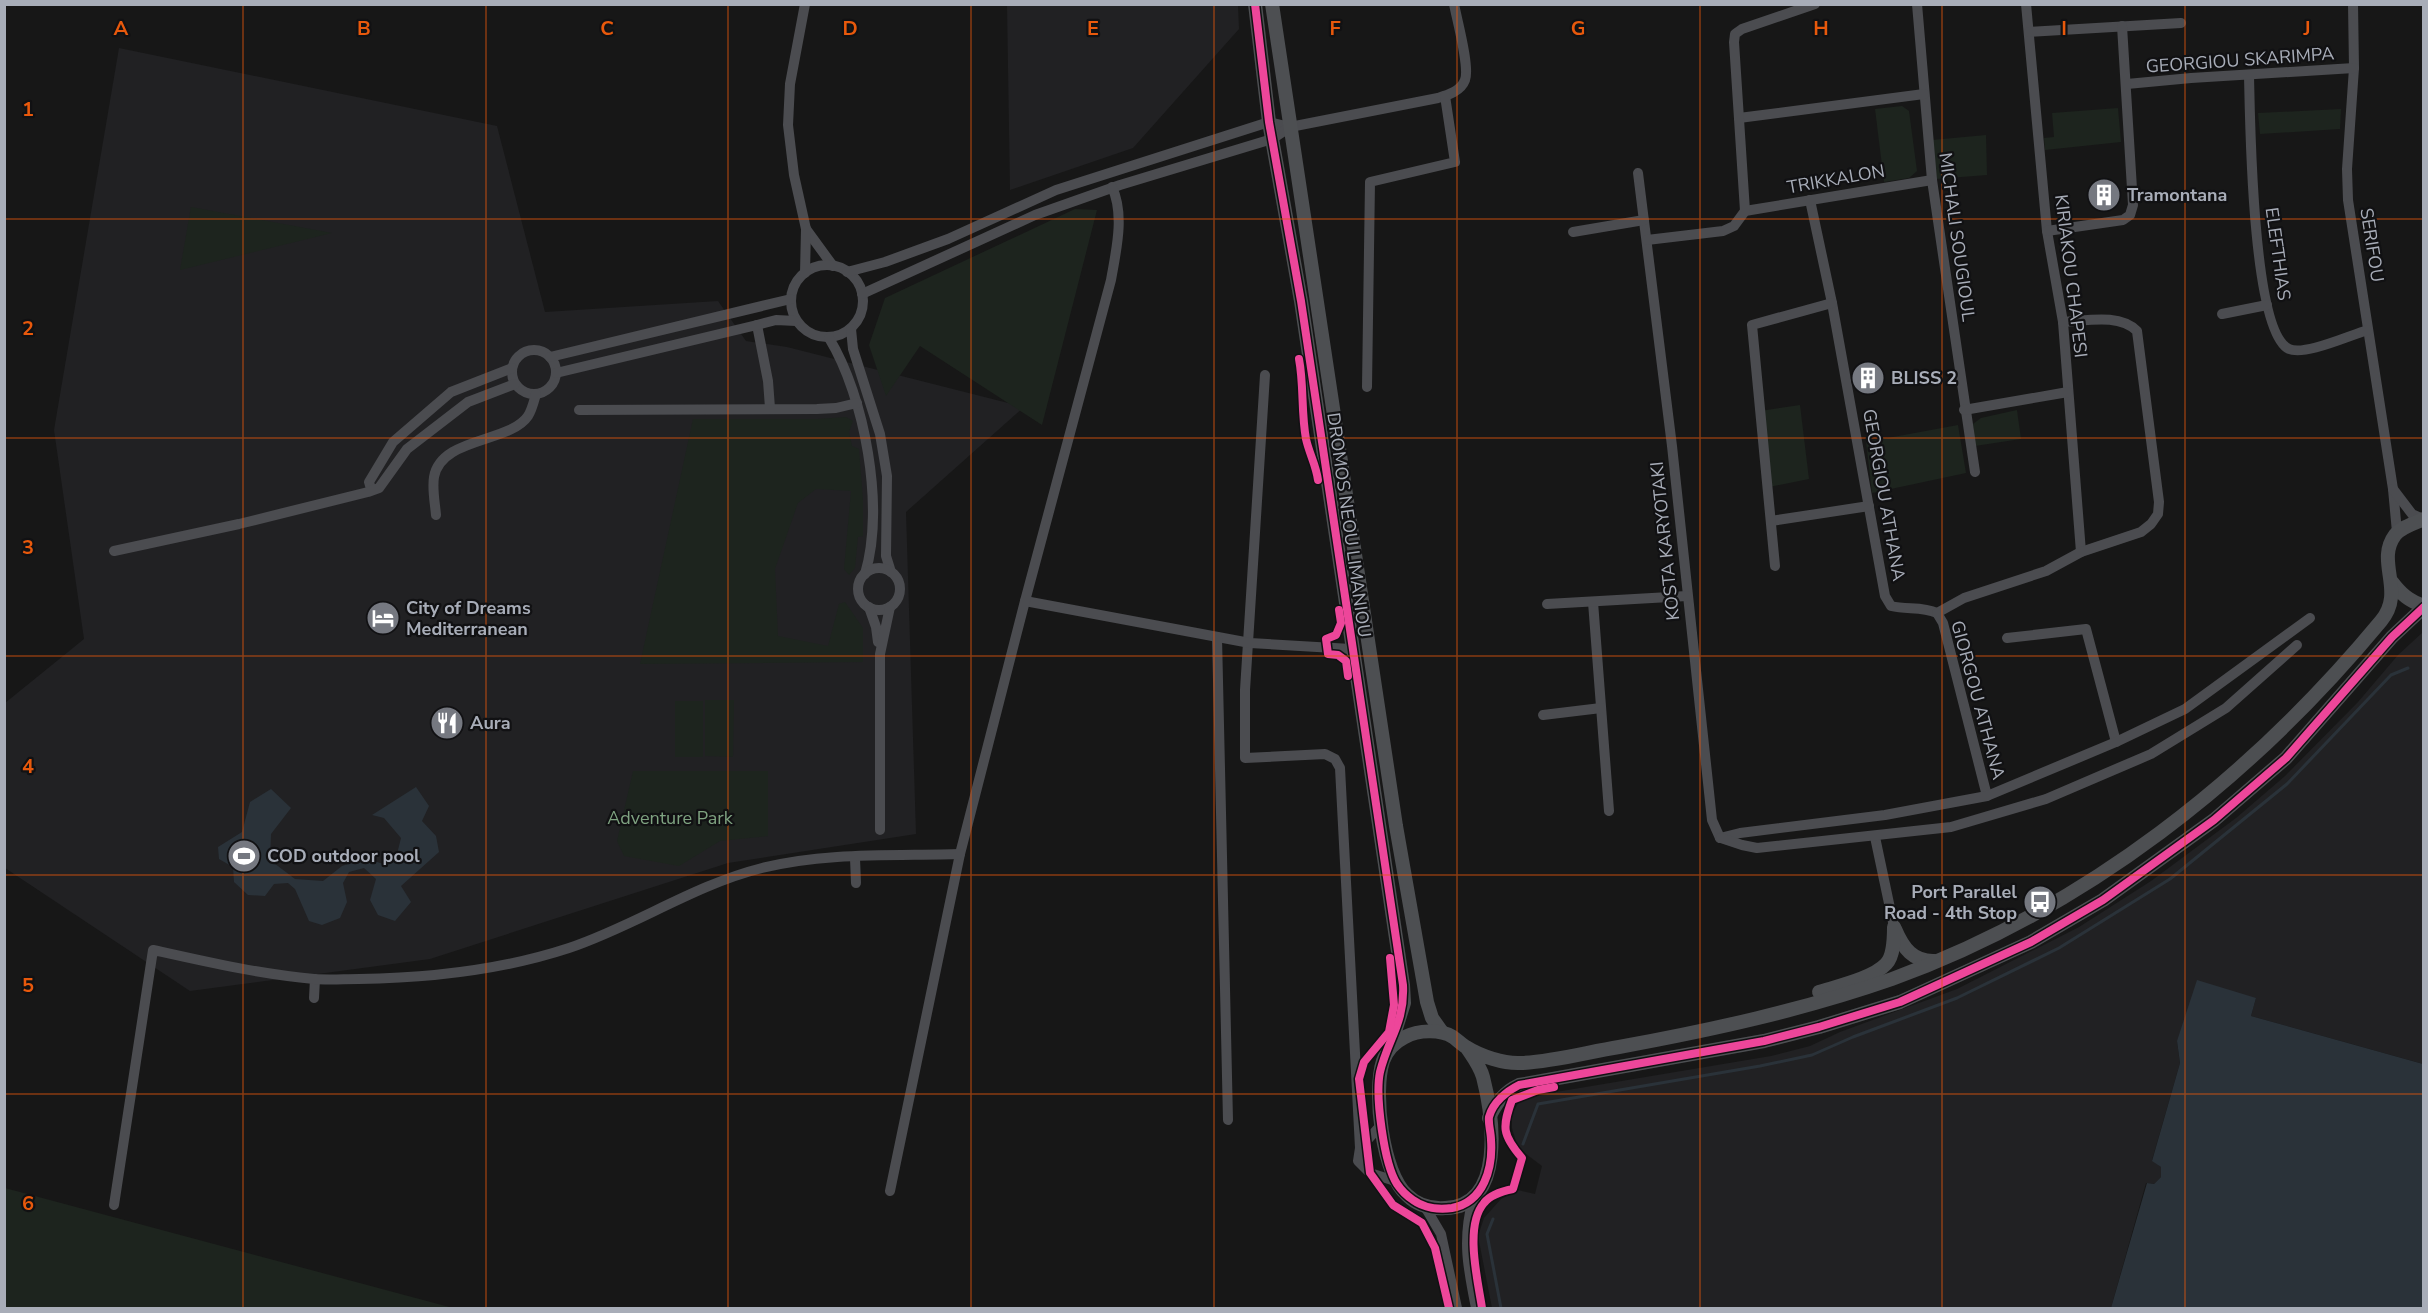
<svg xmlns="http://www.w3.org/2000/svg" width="2428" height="1313" viewBox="0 0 2428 1313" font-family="'Nunito Sans',sans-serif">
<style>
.built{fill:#212123}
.green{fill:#1d241e}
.water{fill:#2a3239}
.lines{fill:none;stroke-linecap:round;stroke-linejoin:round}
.stream{stroke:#2a3239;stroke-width:3}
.minor{stroke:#4b4c50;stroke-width:10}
.major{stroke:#4d4f52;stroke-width:14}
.cycleway-casing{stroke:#111113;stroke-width:11}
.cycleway{stroke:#ed469a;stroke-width:8}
.grid{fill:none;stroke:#e8590c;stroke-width:1.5;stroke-opacity:0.55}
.labels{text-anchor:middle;stroke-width:4.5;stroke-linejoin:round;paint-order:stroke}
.street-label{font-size:18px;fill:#a8adb8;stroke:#111113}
.poi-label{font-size:18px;font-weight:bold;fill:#a8adb8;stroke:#111113;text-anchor:start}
.park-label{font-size:18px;fill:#7fa381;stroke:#111113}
.grid-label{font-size:20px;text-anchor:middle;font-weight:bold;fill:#e8590c;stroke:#111113;stroke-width:4.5;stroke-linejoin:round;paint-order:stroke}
</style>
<rect width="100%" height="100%" fill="#171717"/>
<!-- built -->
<g class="built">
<polygon points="1007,5 1238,5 1239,29 1133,148 1010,190"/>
<polygon points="119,48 497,126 545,312 718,301 746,341 787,347 1024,407 906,512 916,834 728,863 430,959 190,991 5,868 5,703 84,639 54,430"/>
<polygon points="2423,632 2423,1064 2251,1016 2256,998 2177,1041 2180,1063 2152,1160 2161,1167 2161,1177 2154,1184 2146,1183 2111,1308 1492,1308 1478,1236 1484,1218 1501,1199 1518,1190 1535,1194 1542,1166 1518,1148 1512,1128 1512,1114 1519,1102 1532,1096 1771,1056 1810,1046 1840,1032 1957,989 2079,927 2151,881 2236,818 2285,776 2358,702 2398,655"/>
</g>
<!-- green -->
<g class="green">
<polygon points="1902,106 1909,111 1917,171 1909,178 1884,182 1875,109"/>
<polygon points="2118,108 2121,142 2045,150 2044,138 2054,137 2052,113"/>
<polygon points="2341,109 2340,129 2260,134 2258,113"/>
<polygon points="1986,135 1987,175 1936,179 1932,140"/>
<polygon points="191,207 332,233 180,270"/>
<polygon points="1075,209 1097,210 1042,425 920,346 886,396 869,345 885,298"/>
<polygon points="1800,405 1809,479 1769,487 1760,411"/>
<polygon points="2017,410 2021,439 1975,446 1973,424 1981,418"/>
<polygon points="846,417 853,421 849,432 852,446 859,449 863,500 863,536 858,537 855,568 849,575 844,569 851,491 816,489 798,503 775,569 778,636 828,646 839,604 845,602 863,628 863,662 640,664 693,419 818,419"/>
<polygon points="1958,425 1966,473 1872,493 1866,442"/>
<polygon points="705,700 734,700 733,757 705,756"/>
<rect x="675" y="701" width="28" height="56"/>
<polygon points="633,771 768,771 768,836 720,841 679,866 624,856 617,841"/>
<polygon points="4,1188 5,1188 453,1308 5,1308"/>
</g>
<!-- water -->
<g class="water">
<polygon points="416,787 429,806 422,821 436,836 439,852 401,886 411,902 395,921 378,915 370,900 376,879 364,868 349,872 343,883 347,902 340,918 322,925 309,921 295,889 288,883 274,884 265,896 248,895 234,882 233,867 219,859 218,847 242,832 250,802 271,789 291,808 271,834 270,860 295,879 323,881 342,866 366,858 383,864 397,854 401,838 384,818 372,815"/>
<polygon points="2197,980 2256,998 2251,1016 2423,1064 2423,1308 2111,1308 2147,1183 2154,1184 2161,1177 2161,1167 2152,1161 2180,1063 2177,1041"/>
</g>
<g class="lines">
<!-- stream -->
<g class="stream">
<polyline points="1523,1144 1538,1104 1760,1066 1812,1055 1853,1037 1957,998 2059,948 2170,879 2287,784 2391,675 2408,668"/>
<polyline points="1493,1219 1487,1234 1501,1308"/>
</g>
<!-- minor -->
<g class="minor">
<polyline points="1917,4 1932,180 1975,472"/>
<polyline points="2026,4 2047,231 2063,322 2081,552"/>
<polyline points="2353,4 2354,68 2347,169 2348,200 2393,489 2397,532"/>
<polyline points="2029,32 2181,23"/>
<path d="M2249 75C2250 118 2252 332 2289 349 2305 356 2350 335 2368 330"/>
<polyline points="2127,84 2191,78 2354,68"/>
<polyline points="1739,118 1924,94"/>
<polyline points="1638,173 1672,446 1712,820 1720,838"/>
<path d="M1810 200 1832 303 1885 596 1891 606C1907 610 1922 606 1937 613"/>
<polyline points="1745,211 1932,180"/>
<polyline points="806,229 833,266"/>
<polyline points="2047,231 2123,220 2130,215 2133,205 2122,26"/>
<polyline points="1573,232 1644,220"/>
<polyline points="1647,240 1723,231 1734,226 1745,211 1734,42 1735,34 1742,29 1815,4"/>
<circle cx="827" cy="301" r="36"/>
<polyline points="847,272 885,262 948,239 1056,190 1269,122 1290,127"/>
<polyline points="805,273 806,229 794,175 788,125 790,84 805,4"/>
<path d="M862 294 1035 215 1120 185 1272 139 1290 127 1438 98C1448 95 1461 91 1465 80 1470 67 1457 20 1454 4"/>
<polyline points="2222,314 2267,305"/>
<polyline points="757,325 768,381 770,408"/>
<polyline points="851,329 853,349 880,434 887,476 886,556 891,572"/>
<path d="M829 338C865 397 885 507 865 574"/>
<circle cx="534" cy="372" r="22"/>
<polyline points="550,357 791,299"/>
<polyline points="556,373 757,325 776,320 796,321"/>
<polyline points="1265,375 1245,690 1245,758 1325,754 1335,759 1340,768 1360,1148 1358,1161 1370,1173 1395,1181"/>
<polyline points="1367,387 1370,182 1455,162 1445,96"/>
<polyline points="579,410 817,409 836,408 857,403"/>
<polyline points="1964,410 2068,392"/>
<polyline points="371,489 369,482 393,442 451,392 512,368"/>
<polyline points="2393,489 2412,514 2423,519"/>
<path d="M436 515C435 503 432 489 434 477 441 437 510 443 528 416 532 410 534 401 536 394"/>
<polyline points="1771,521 1869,506"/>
<polyline points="114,551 239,524 368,492 379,488 407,449 468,402 515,384"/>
<polyline points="1775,566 1752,325 1832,303"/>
<circle cx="879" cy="589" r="21"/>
<polyline points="1025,601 1250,643 1351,649"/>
<polyline points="1593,602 1609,811"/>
<polyline points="1547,604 1687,596"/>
<polyline points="869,607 876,627 878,642"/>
<path d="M1937 613 1964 598 2046 571 2081 552 2141 532 2151 524 2158 514 2159 502 2137 331C2119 313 2086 321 2063 322"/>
<polyline points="1937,613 1943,623 1987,796"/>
<polyline points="1217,637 1228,1120"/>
<polyline points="2007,638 2086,629 2116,742"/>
<polyline points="1543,715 1601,708"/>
<polyline points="880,830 880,654 890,607"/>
<polyline points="1875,837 1894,927"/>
<polyline points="1720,838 1740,833 1885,815 1987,796 2116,742 2185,709 2310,618"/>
<polyline points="1721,838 1742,845 1757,848 1951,827 2046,799 2151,754 2226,708 2297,645"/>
<polyline points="855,858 856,883"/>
<polyline points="314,998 315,979"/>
<polyline points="1360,1148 1381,1125"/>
<path d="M890 1191 960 854 1025 601 1111 280C1116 251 1125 215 1112 187"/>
<path d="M1473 1199C1462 1240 1468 1268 1476 1308"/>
<path d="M114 1205 153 950C207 962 259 974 314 979 329 980 344 979 359 979 429 978 502 970 569 948 635 926 694 885 762 868 825 852 895 856 960 854"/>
<polyline points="1424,1205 1441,1234 1457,1308"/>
</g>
<!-- major -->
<g class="major">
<polyline points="1255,4 1269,122 1301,301 1403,985 1404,1003 1390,1047"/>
<polyline points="1272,4 1396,826 1427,1002 1432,1018 1442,1032"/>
<path d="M2392 582C2401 594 2409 601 2424 606"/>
<path d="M1895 929C1903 948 1913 962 1935 961"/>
<path d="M1819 992C1838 986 1873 978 1886 964 1894 956 1894 938 1894 927"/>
<path d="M1467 1048C1473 1057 1480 1066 1483 1077 1493 1116 1506 1207 1445 1208 1431 1209 1417 1205 1407 1195 1382 1173 1373 1092 1383 1061 1387 1050 1395 1042 1405 1037 1418 1030 1440 1029 1453 1037 1457 1040 1461 1044 1466 1047 1480 1056 1504 1064 1521 1063 1552 1062 1588 1052 1619 1047 1712 1030 1803 1010 1892 979 2085 909 2251 778 2381 621 2406 591 2375 562 2395 535 2401 527 2415 523 2424 519"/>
<path d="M1489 1118C1496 1103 1504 1092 1519 1085L1764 1041 1819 1027 1900 1002 2031 942 2103 900 2214 820 2286 758 2392 637 2424 607"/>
</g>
<!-- cycleway casing -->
<g class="cycleway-casing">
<g id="cycleway">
<path d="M1255 4 1269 122 1301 301 1403 985C1405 1022 1388 1039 1380 1072 1375 1096 1384 1164 1397 1184 1401 1190 1407 1196 1413 1200 1424 1208 1439 1210 1452 1208 1484 1202 1493 1168 1491 1140 1491 1132 1488 1124 1489 1117 1493 1102 1507 1091 1519 1085L1764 1041 1819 1027 1900 1002 2031 942 2103 900 2214 820 2286 758 2392 637 2424 607"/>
<path d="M1299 359C1304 385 1301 412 1306 439 1309 453 1316 465 1318 480"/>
<polyline points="1339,610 1341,623 1336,635 1326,639 1328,654 1338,655 1346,661 1348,676"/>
<polyline points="1390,958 1394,1005 1389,1032 1364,1062 1359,1079 1370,1173 1393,1205 1422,1223 1435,1248 1449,1308"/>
<path d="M1482 1308C1478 1281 1464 1226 1484 1203 1490 1195 1503 1191 1513 1189L1522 1158C1502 1135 1502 1127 1512 1100L1538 1090 1554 1087"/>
</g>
</g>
<!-- cycleway -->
<use href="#cycleway" class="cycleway"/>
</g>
<!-- grid -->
<path class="grid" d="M243 4V1308M486 4V1308M728 4V1308M971 4V1308M1214 4V1308M1457 4V1308M1700 4V1308M1942 4V1308M2185 4V1308M4 219H2424M4 438H2424M4 656H2424M4 875H2424M4 1094H2424"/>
<!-- icons -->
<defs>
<g id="building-disc" transform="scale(1.725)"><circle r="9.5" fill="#757880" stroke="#111113"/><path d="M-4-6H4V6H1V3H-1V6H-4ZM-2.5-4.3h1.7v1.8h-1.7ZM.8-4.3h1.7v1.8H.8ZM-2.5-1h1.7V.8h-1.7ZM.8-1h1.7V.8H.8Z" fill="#fff"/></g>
<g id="hotel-disc" transform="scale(1.725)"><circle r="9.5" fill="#757880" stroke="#111113"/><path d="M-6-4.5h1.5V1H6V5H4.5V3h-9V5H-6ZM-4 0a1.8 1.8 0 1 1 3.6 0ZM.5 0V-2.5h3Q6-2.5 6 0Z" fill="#fff"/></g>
<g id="restaurant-disc" transform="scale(1.725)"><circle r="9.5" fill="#757880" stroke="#111113"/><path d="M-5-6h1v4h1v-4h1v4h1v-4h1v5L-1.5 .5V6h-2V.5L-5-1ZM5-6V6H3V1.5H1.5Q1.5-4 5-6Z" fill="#fff"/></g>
<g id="stadium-disc" transform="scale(1.725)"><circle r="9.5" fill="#757880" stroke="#111113"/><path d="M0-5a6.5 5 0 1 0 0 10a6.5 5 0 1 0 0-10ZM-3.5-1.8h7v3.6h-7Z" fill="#fff"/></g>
<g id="bus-disc" transform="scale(1.725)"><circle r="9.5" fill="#757880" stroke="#111113"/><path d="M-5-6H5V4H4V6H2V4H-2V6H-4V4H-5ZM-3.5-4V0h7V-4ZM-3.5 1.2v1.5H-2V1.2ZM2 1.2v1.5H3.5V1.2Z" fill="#fff"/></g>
</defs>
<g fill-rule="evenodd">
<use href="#building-disc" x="2104" y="195"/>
<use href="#building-disc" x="1868" y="378"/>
<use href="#hotel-disc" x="383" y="618"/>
<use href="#restaurant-disc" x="447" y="723"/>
<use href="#stadium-disc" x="244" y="856"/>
<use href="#bus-disc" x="2040" y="902"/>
</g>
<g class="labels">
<!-- street labels -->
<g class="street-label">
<text transform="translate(2240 60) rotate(-4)" y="6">GEORGIOU SKARIMPA</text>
<text transform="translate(1836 179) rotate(-10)" y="6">TRIKKALON</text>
<text transform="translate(1957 237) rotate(82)" y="6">MICHALI SOUGIOUL</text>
<text transform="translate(2372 245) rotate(81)" y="6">SERIFOU</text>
<text transform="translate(2278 254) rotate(82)" y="6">ELEFTHIAS</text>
<text transform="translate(2071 276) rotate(83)" y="6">KIRIAKOU CHAPESI</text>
<text transform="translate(1884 495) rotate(80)" y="6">GEORGIOU ATHANA</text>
<text transform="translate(1349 525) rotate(82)" y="6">DROMOS NEOU LIMANIOU</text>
<text transform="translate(1665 541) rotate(-96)" y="6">KOSTA KARYOTAKI</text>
<text transform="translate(1978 700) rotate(75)" y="6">GIORGOU ATHANA</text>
</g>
<!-- poi labels -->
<g class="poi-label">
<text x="2127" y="201">Tramontana</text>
<text x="1891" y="384">BLISS 2</text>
<text x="406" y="614">City of Dreams<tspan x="406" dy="21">Mediterranean</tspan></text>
<text x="470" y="729">Aura</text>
<text x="267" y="862">COD outdoor pool</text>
<text x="2017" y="898" text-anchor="end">Port Parallel<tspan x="2017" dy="21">Road - 4th Stop</tspan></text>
</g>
<!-- park labels -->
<g class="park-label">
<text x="670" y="824">Adventure Park</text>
</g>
</g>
<g class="grid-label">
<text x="121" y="35">A</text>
<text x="364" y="35">B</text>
<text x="607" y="35">C</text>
<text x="850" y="35">D</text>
<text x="1093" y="35">E</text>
<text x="1335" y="35">F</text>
<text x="1578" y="35">G</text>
<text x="1821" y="35">H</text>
<text x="2064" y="35">I</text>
<text x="2307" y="35">J</text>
<text x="28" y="116">1</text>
<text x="28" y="335">2</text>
<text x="28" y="554">3</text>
<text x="28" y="773">4</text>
<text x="28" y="992">5</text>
<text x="28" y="1210">6</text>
</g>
<!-- border -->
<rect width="2428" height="1313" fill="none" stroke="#a8adb8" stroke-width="12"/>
</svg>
